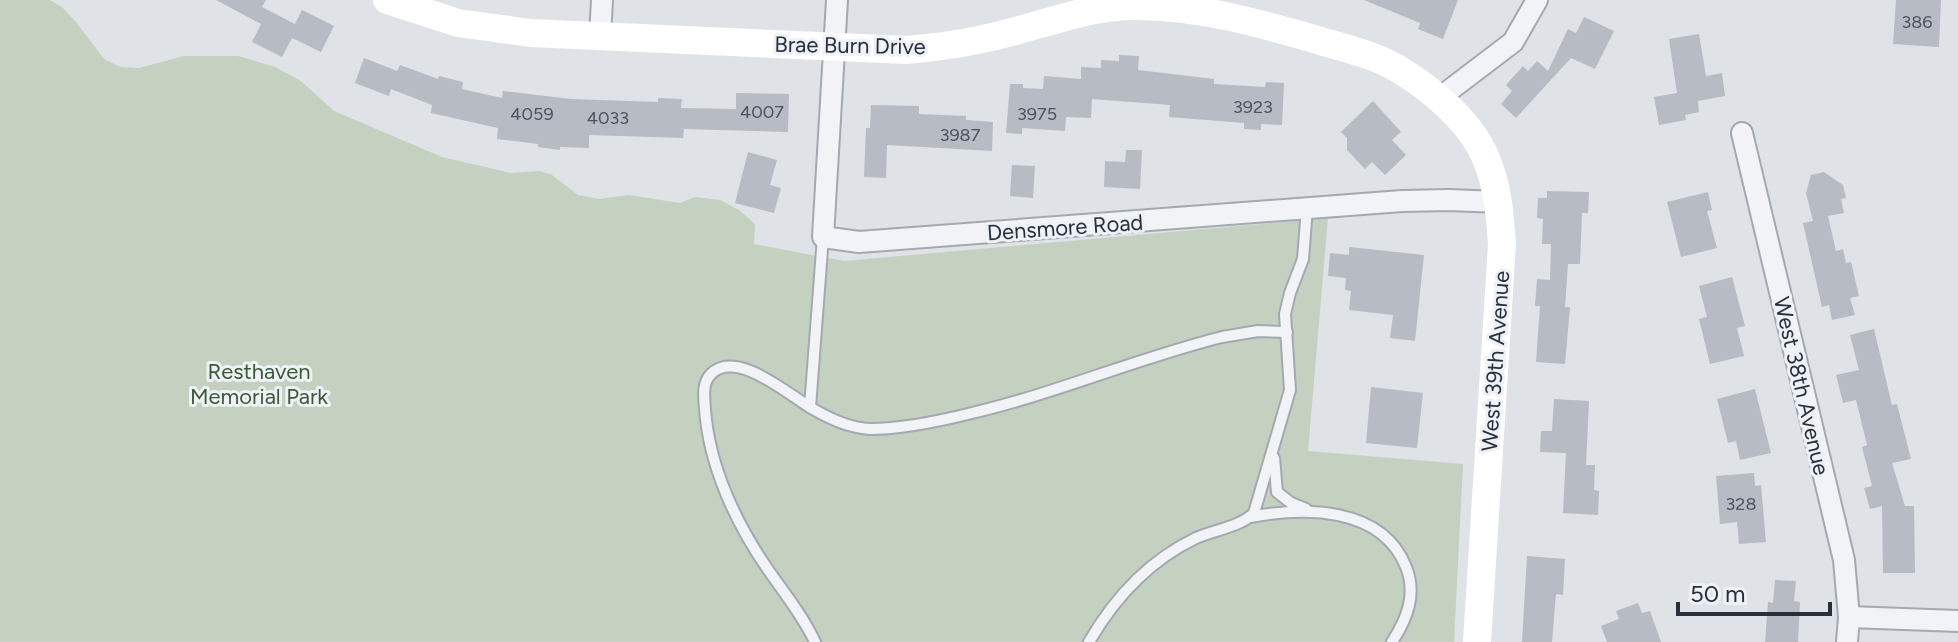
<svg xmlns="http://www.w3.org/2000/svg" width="1958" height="642" viewBox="0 0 1958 642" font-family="Figtree,sans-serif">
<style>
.green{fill:#c4d1c0}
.building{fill:#b6bbc4}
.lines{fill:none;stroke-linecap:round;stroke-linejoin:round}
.lane-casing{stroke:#a4a9b1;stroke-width:14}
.street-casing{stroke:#a4a9b1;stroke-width:24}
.lane{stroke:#f1f3f6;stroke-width:10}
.street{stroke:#f1f3f6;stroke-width:20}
.secondary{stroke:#fff;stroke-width:28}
.labels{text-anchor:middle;stroke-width:6;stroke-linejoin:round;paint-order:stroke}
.number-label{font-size:18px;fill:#4c5360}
.street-label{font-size:22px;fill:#28303e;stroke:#eef1f5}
.park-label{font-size:22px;fill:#3c5936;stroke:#eef1f5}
</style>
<rect width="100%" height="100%" fill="#dfe2e7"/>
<!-- green -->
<polygon class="green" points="0,0 50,0 62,7 75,21 105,60 121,67 139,68 184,56 238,56 275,67 301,81 334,111 442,157 511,173 540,171 552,175 578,195 599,199 629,195 680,203 695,197 720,200 739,210 755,224 754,244 844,261 1328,218 1308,451 1463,464 1454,642 0,642"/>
<!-- building -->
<g class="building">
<polygon points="216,0 266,0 262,7 295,24 302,10 334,26 321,52 292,38 282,57 252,42 261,24"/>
<polygon points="1364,0 1458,0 1443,39 1418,29 1420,23"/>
<polygon points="1896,0 1941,0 1939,47 1893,44"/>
<polygon points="1584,17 1614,31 1595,69 1571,58 1516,118 1501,104 1512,91 1506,85 1523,66 1528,71 1537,61 1548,71 1568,29 1576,33"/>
<polygon points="1699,34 1706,76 1722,73 1725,96 1698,101 1699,112 1685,115 1686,120 1659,125 1654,97 1677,93 1669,39"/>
<polygon points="1119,55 1139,56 1138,70 1214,79 1214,84 1265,87 1266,82 1284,83 1282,125 1261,124 1261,130 1244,129 1244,123 1169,117 1170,105 1092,99 1091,118 1066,117 1065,131 1022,128 1022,134 1006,133 1010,84 1023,84 1023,88 1043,89 1044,76 1081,79 1081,67 1101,68 1101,60 1119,61"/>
<polygon points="364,58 397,71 400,65 438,79 439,76 463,82 462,89 502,98 503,91 571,99 658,102 658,98 682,99 681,108 736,109 736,93 789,94 788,132 684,129 683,138 589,135 589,148 560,147 560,150 538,147 538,144 497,139 498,128 431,113 432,105 391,89 389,96 355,83"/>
<polygon points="1373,101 1401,132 1392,140 1406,155 1385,175 1372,162 1365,169 1347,150 1347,138 1341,132"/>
<polygon points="871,105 919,106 919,114 966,116 966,120 993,122 992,151 887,145 886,178 864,177 866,128 870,128"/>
<polygon points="1126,150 1142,150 1140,189 1104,187 1105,161 1125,162"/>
<polygon points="748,152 777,160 770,185 781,188 774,213 735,203"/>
<polygon points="1012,165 1035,166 1033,198 1010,196"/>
<polygon points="1824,172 1843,185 1846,198 1841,199 1844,213 1828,216 1836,251 1843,249 1846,263 1851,262 1859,296 1850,298 1855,315 1832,320 1829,305 1822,307 1803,223 1813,221 1806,193 1811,175"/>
<polygon points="1547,191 1589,192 1588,213 1582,213 1580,264 1568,264 1565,307 1570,307 1565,364 1536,362 1540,306 1535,306 1537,279 1550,280 1551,244 1542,244 1543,219 1537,218 1538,198 1547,198"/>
<polygon points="1708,192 1712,210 1707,211 1717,248 1681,257 1667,202"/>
<polygon points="1349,247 1424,255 1415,341 1390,338 1393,315 1349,310 1351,291 1345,290 1346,278 1328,276 1330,253 1349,255"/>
<polygon points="1732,277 1745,326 1737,328 1744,356 1710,364 1699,319 1707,317 1699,286"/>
<polygon points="1874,329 1892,405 1897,404 1911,459 1892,463 1905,506 1914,506 1915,573 1883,573 1882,506 1870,509 1864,488 1872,486 1862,447 1867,445 1856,400 1843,403 1836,375 1859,370 1850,335"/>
<polygon points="1371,387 1423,393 1417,448 1366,443"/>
<polygon points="1755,389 1771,453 1740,460 1736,441 1728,443 1717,399"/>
<polygon points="1554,399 1589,401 1586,465 1595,465 1594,490 1599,491 1598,515 1563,513 1566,453 1540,452 1541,431 1552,431"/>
<polygon points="1754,473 1755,486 1761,485 1766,542 1739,544 1737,522 1720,524 1716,476"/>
<polygon points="1527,556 1565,559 1563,595 1556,594 1552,642 1522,642"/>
<polygon points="1775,580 1796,581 1794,601 1800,602 1798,642 1765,642 1768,602 1773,603"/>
<polygon points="1638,603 1642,613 1650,611 1661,642 1607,642 1601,626 1619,619 1616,611"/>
</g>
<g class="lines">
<!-- lane casing -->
<g class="lane-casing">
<g id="lane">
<polyline points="810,407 823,237"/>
<polyline points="1274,458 1277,492 1291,503 1306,509"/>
<path d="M1250 517C1304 507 1382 506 1406 567 1417 594 1407 619 1392 642"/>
<path d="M815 642C803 616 785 594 769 571 736 524 709 466 705 409 704 397 702 383 711 374 737 348 791 397 813 409 830 419 851 428 870 429 904 429 940 421 972 413 1057 393 1138 358 1222 337L1258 331 1287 332"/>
<path d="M1089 642C1115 597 1148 561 1196 538 1214 530 1240 527 1254 513L1290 390 1285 314 1290 293 1303 259 1307 208"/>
</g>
</g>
<!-- street casing -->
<g class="street-casing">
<g id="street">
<polyline points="837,0 823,237 859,242 1402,201 1449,200 1499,202"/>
<polyline points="600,37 602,0"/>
<polyline points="1438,99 1513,42 1537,0"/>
<polyline points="1742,133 1844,560 1849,617 1847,642"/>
<polyline points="1849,617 1958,621"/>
</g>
</g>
<!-- lane -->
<use href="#lane" class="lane"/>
<!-- street -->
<use href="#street" class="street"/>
<!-- secondary -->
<path class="secondary" d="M387 0 458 23 530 33 906 50C944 47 982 41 1019 30 1056 20 1092 7 1131 6 1196 5 1259 23 1321 41 1347 49 1378 56 1400 70 1434 91 1473 124 1487 161 1498 188 1500 216 1502 244L1477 642"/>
</g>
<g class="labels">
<!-- number labels -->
<g class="number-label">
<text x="1917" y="28">386</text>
<text x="1253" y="113">3923</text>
<text x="762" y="118">4007</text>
<text x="532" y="120">4059</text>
<text x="1037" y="120">3975</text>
<text x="608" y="124">4033</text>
<text x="960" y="141">3987</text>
<text x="1741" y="510">328</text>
</g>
<!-- street labels -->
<g class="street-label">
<text transform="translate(850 45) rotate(1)" y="8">Brae Burn Drive</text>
<text transform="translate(1065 227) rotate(-4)" y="8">Densmore Road</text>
<text transform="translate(1495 361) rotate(-86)" y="8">West 39th Avenue</text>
<text transform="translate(1802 386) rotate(77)" y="8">West 38th Avenue</text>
</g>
<!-- park labels -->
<g class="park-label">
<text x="259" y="379">Resthaven<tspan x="259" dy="25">Memorial Park</tspan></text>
</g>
</g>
<!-- scale -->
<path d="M1678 602v12h152v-12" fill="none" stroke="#28303e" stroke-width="4"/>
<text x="1690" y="602" font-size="24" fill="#28303e" stroke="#eef1f5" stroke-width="6" paint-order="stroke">50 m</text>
</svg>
